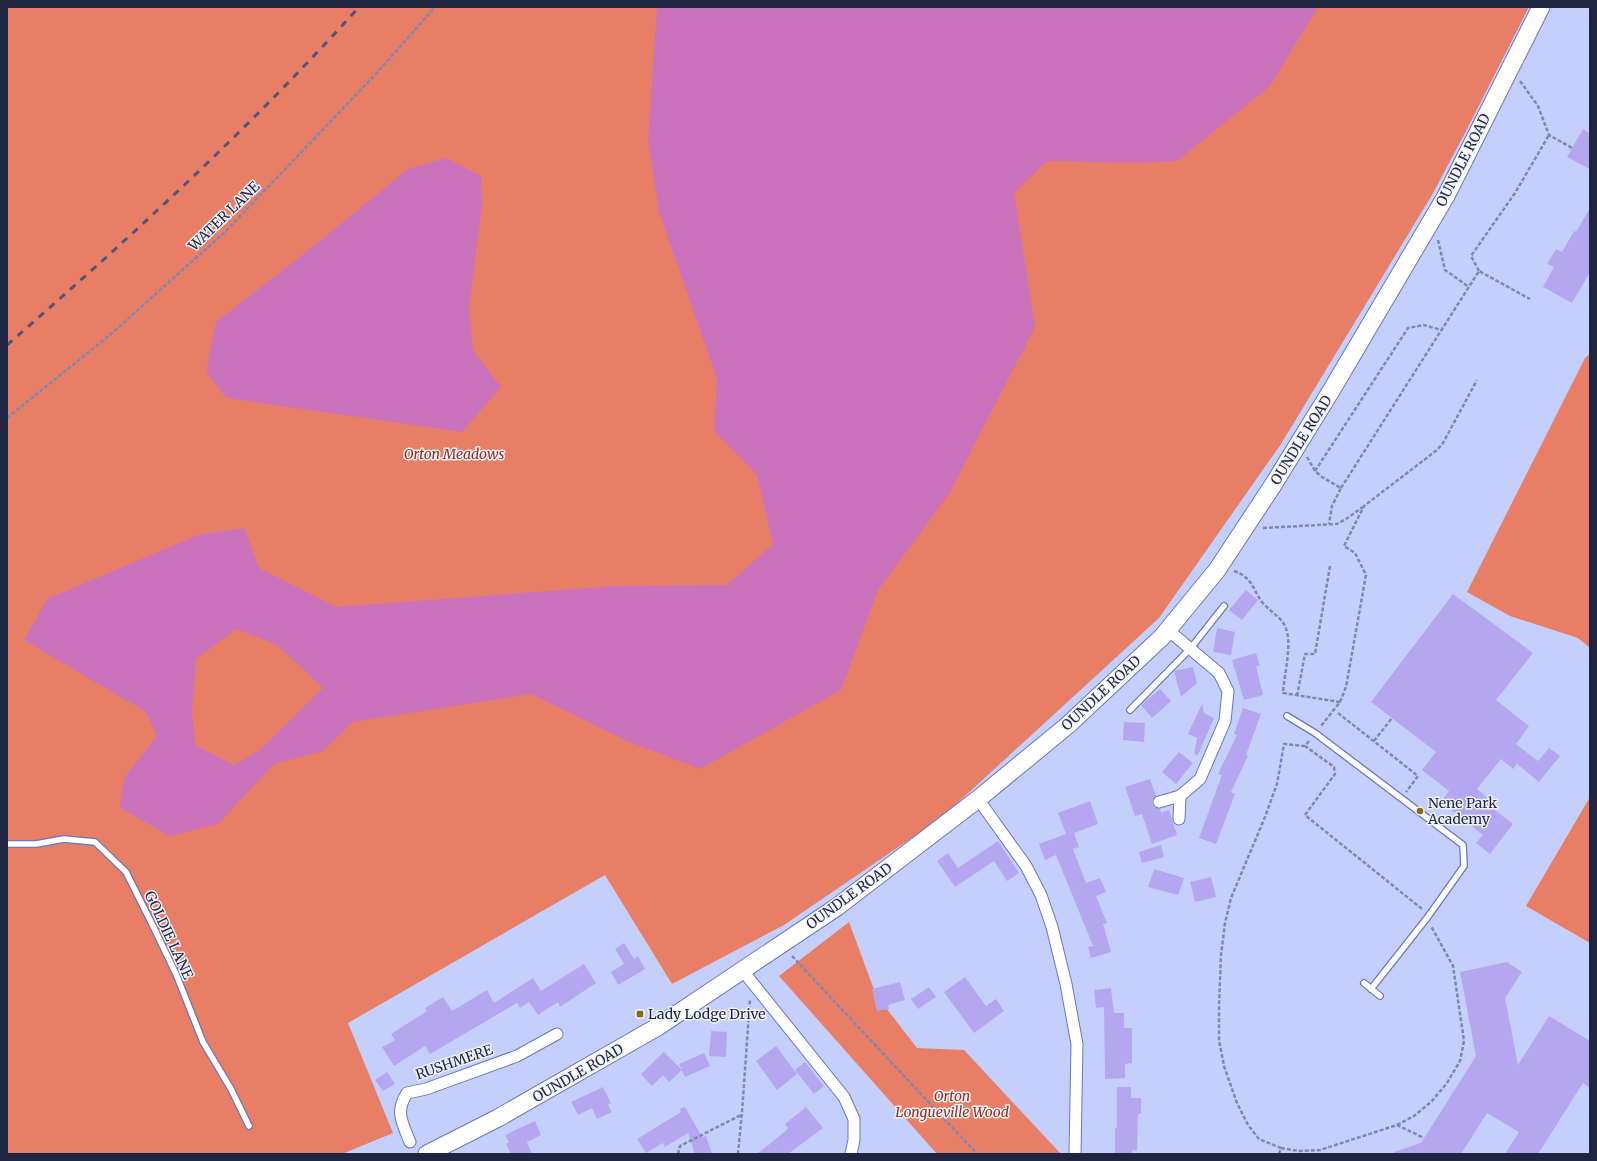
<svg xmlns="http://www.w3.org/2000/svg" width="1597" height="1161" viewBox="0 0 1597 1161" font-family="Merriweather,serif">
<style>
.green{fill:#e97e67}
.water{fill:#cb72bd;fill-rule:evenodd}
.building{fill:#b5a7ef}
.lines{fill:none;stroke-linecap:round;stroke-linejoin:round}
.lane-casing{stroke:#6877b9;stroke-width:8}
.street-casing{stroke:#6877b9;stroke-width:13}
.primary-casing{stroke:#6877b9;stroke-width:19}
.path{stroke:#7f89ad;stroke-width:2.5;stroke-dasharray:4 2;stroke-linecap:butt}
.lane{stroke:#fff;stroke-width:5.5}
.street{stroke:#fff;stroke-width:11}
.primary{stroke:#fff;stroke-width:17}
.rail{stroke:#4f5776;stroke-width:3;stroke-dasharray:7 7;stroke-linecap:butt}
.poi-dot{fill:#866e0d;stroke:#f0f2fa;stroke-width:1.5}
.labels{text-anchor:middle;stroke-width:3;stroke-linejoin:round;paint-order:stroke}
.street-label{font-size:14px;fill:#1f2540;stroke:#f0f2fa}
.park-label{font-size:14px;font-style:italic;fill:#942d18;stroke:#f0f2fa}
.poi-label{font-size:14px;fill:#1f2540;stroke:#f0f2fa;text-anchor:start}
</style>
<rect width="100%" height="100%" fill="#c4d0fb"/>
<!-- green -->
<g class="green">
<polygon points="7,7 1529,7 1465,133 1432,195 1281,444 1159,618 941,818 784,925 672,984 605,875 348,1023 393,1133 342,1154 7,1154"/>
<polygon points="1590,354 1590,648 1578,638 1510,616 1467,592 1585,358"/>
<polygon points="1590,797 1590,943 1526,906"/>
<polygon points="849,922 876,995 917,1048 964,1050 1061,1154 937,1154 779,976"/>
</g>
<!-- water -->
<g class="water">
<path d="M657 7H1318L1270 86 1177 161 1136 163 1047 161 1014 193 1035 327 949 494 878 590 841 690 700 769 627 741 531 694 353 722 323 751 274 764 218 824 170 836 120 808 124 778 157 736 146 712 24 640 47 599 198 535 244 528 259 568 336 607 616 586 727 585 773 544 757 475 714 431 717 379 659 212 648 140ZM236 629 277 645 323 688 260 750 234 765 195 745 192 711 196 659Z"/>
<polygon points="446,158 481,176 482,205 469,307 473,350 501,387 462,432 227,398 206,372 216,322 315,245 408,169"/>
</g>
<!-- building -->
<g class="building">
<polygon points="1583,129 1590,134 1590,169 1567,157"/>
<polygon points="1590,208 1590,272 1572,303 1543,287 1554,267 1547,264 1556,249 1562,252 1574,231 1576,232"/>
<polygon points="1246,590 1258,600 1242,620 1229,610"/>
<polygon points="1453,594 1533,653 1496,700 1529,726 1516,744 1538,761 1549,748 1560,756 1539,782 1517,764 1513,769 1501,759 1477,789 1494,803 1491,807 1513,824 1490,854 1476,843 1483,835 1441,802 1449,791 1422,770 1436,752 1371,702"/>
<polygon points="1217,628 1235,632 1231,655 1213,652"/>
<polygon points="1256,653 1260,666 1256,666 1263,695 1244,700 1232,660"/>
<polygon points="1193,667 1197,683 1181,697 1174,671"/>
<polygon points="1160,689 1171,701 1152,718 1141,705"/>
<polygon points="1202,704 1204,713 1214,718 1198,755 1194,754 1197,738 1188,734"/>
<polygon points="1243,708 1261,714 1246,755 1248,756 1231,792 1235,794 1216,844 1199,838 1222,775 1218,774 1237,735 1234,734"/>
<polygon points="1124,722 1145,723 1144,742 1123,740"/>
<polygon points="1179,752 1193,763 1176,784 1162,772"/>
<polygon points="1150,779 1156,796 1152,800 1152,804 1154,807 1160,809 1161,813 1169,810 1177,835 1152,844 1142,814 1135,816 1125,787"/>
<polygon points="1090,801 1098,824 1074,833 1079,847 1073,849 1086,883 1100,878 1106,892 1096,896 1107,923 1103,924 1111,952 1091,958 1088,947 1093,946 1056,855 1045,860 1039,844 1066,834 1058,813"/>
<polygon points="998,841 1019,873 1007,881 994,861 955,887 937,861 948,853 958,868"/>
<polygon points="1161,845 1164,857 1142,863 1139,852"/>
<polygon points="1154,869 1184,878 1178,895 1148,887"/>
<polygon points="1211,877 1216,897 1195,902 1190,882"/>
<polygon points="624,943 634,959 638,956 645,969 618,985 611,972 624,964 615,949"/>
<polygon points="1507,962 1522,972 1505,998 1518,1065 1549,1016 1590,1041 1590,1088 1583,1083 1538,1154 1505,1154 1519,1132 1487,1113 1461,1154 1394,1154 1394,1152 1421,1143 1476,1056 1460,972"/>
<polygon points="584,964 596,983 560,1007 558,1002 538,1015 529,1002 520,1008 517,1003 430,1054 425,1046 394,1066 382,1047 395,1040 391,1034 427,1011 425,1008 443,997 452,1011 487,990 494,1003 533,978 541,991"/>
<polygon points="965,977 986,1006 996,999 1004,1011 974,1033 944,992"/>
<polygon points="900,982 905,1000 888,1005 889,1009 877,1011 872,989"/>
<polygon points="929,987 936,997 918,1009 911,999"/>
<polygon points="1111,988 1114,1013 1124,1013 1124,1028 1132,1028 1132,1063 1125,1064 1125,1078 1105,1079 1104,1007 1096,1008 1094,990"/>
<polygon points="711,1031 727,1032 726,1057 709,1056"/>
<polygon points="776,1046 797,1074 777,1090 756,1061"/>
<polygon points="664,1052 682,1070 669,1082 663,1075 652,1086 641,1074"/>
<polygon points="704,1053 710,1066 685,1077 679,1064"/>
<polygon points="805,1062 824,1086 814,1094 795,1070"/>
<polygon points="387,1072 395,1084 383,1091 375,1080"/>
<polygon points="603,1087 611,1103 608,1105 612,1112 597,1119 592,1108 578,1115 571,1102"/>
<polygon points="1117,1087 1131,1087 1131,1098 1141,1098 1141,1114 1138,1114 1137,1151 1132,1150 1132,1154 1115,1154 1115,1128 1117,1128"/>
<polygon points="685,1107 702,1137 706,1136 712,1154 695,1154 688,1133 665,1147 663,1143 646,1153 637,1139 681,1112 680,1109"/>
<polygon points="806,1107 823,1128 788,1154 757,1154 788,1129 785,1124"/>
<polygon points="535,1121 541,1135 527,1142 532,1154 511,1154 506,1144 509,1142 505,1135"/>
</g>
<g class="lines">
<!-- lane casing -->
<g class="lane-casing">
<g id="lane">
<polyline points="1130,710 1190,649 1224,606"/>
<polyline points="1287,716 1315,733 1463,845 1464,866 1427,918 1371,989"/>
<polyline points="7,844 36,844 64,839 95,842 126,872 153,926 176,974 203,1042 231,1089 249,1126"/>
<polyline points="1364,983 1380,996"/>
</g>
</g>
<!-- street casing -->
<g class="street-casing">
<g id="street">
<polyline points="978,799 1026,866 1041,895 1052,927 1066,984 1077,1044 1075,1154"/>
<polyline points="1159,802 1180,796 1200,779 1225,721 1228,691 1219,673 1168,630"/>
<polyline points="1179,819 1180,796"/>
<polyline points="743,971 844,1097 854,1119 854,1140 851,1154"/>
<path d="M410 1142C402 1122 395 1112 407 1093L426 1089 517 1056 557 1034"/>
</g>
</g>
<!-- primary casing -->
<g class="primary-casing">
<polyline id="primary" points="427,1154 498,1118 659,1026 837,907 978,799 1068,725 1162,637 1217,570 1273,485 1331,391 1446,196 1541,7"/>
</g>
<!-- path -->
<g class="path">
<polyline points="1520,81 1538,106 1549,135 1572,148"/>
<polyline points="1438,240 1445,270 1469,287"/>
<polyline points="1479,271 1471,256 1515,193 1549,135"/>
<polyline points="7,418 111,334 227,230 374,76 435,7"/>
<polyline points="1307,457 1315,471 1322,477 1341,488 1332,506 1329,524"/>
<polyline points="1315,471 1408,328 1424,325 1441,330"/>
<polyline points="1341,488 1479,271 1530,299"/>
<polyline points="1263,528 1337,524 1346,519 1363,507"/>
<path d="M1234 571C1252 577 1252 588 1262 602 1269 611 1280 616 1285 626 1293 642 1284 675 1283 693L1340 702 1321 726"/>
<polyline points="1297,696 1305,654 1315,654 1330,566"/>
<polyline points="1340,702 1346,687 1366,575 1355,553 1344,546 1364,506 1437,450 1443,443 1477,380"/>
<polyline points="1338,713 1418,776 1406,792"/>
<polyline points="1309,741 1305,746 1334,767 1335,774 1305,815 1422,909"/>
<polyline points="1374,741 1392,718"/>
<polyline points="792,956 977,1154"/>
<polyline points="1397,1125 1414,1116 1432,1101 1447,1083 1460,1061 1464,1041 1453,966 1431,926"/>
<polyline points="1281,1148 1299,1151 1320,1150 1397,1125 1424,1138"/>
<polyline points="678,1154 680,1146 741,1115"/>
<polyline points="738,1154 742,1112 750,999"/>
<polyline points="1279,1154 1281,1148 1259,1139 1248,1125 1237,1103 1224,1066 1219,1040 1219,1006 1221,955 1225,923 1231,898 1265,817 1277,784 1284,744 1305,746"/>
</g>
<!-- lane -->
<use href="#lane" class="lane"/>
<!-- street -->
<use href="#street" class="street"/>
<!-- primary -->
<use href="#primary" class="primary"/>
<!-- rail -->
<path class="rail" d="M7 345C130 238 250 128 359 7"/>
</g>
<!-- markers -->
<g class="poi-dot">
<circle cx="1420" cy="811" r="4"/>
<rect x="636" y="1010" width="8" height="8" rx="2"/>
</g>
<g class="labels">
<!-- street labels -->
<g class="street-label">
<text transform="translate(1463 160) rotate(-63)" y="5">OUNDLE ROAD</text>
<text transform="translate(224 216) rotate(-44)" y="5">WATER LANE</text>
<text transform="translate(1301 440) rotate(-58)" y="5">OUNDLE ROAD</text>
<text transform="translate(1101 693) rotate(-43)" y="5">OUNDLE ROAD</text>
<text transform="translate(849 896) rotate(-36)" y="5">OUNDLE ROAD</text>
<text transform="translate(169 935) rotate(65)" y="5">GOLDIE LANE</text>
<text transform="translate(454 1062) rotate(-19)" y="5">RUSHMERE</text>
<text transform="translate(578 1073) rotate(-30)" y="5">OUNDLE ROAD</text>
</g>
<!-- park labels -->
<g class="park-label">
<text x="454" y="459">Orton Meadows</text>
<text x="952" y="1101">Orton<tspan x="952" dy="16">Longueville Wood</tspan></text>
</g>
<!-- poi labels -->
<g class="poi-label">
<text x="1428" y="808">Nene Park<tspan x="1428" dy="16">Academy</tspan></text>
<text x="648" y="1019">Lady Lodge Drive</text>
</g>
</g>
<!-- border -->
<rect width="1597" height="1161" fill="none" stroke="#1f2540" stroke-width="16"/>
</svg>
